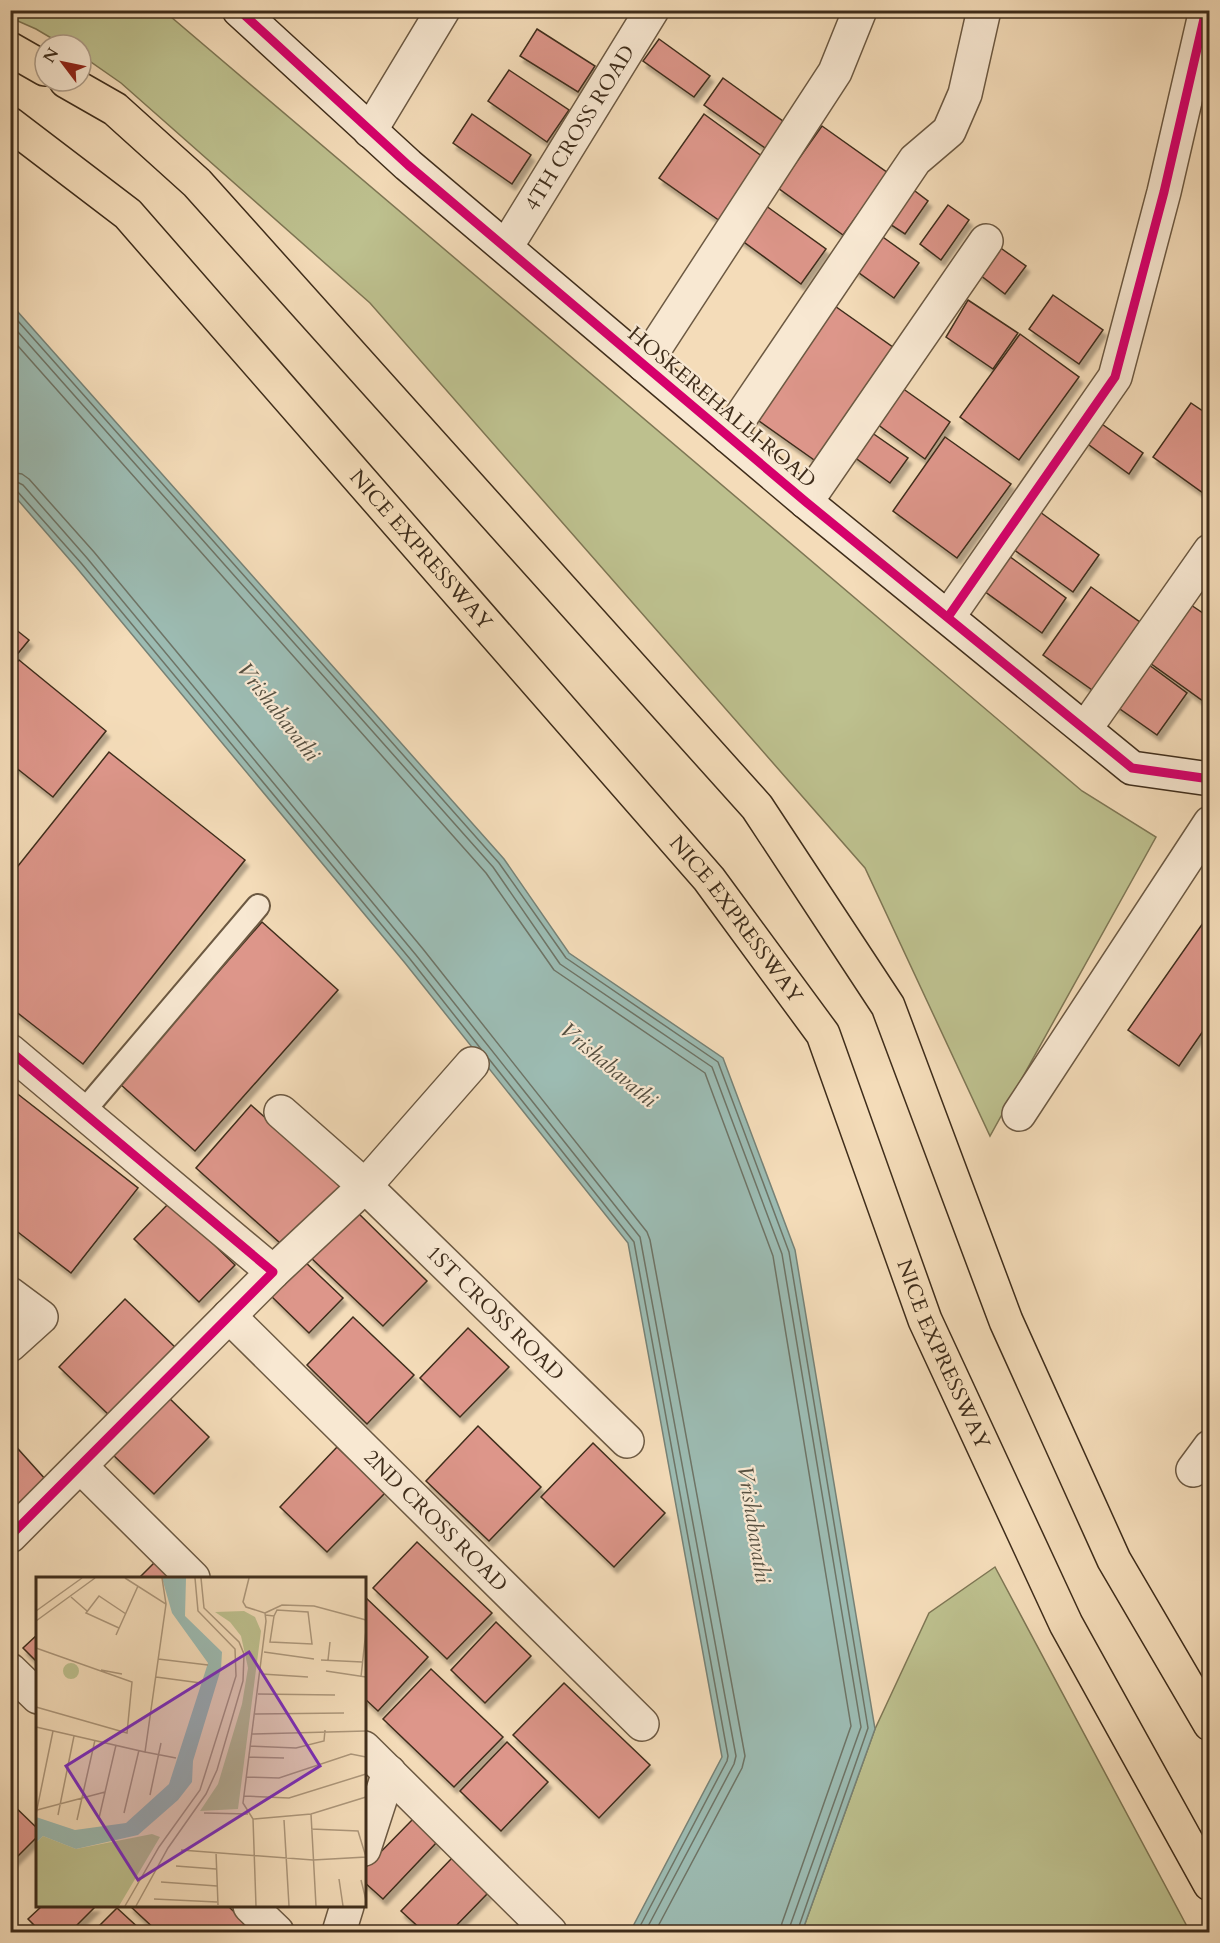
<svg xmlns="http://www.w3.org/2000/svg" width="1220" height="1943" viewBox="0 0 1220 1943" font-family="Cardo,serif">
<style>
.green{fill:#bdc08e;stroke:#7e7654;stroke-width:1.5}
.water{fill:#9cbbb2;stroke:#778276;stroke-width:1.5}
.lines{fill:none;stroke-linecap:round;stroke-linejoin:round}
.shore{stroke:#6e7466;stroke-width:1.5}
.building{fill:#dd968a;stroke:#3f2d1b;stroke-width:1.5;filter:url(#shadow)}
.lane-casing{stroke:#6c5942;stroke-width:26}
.street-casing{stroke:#6c5942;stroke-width:36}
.secondary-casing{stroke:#3f2d1b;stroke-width:36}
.highway-casing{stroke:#3f2d1b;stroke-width:36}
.lane{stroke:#f8e8d2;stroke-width:22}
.street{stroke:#f8e8d2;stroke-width:33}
.secondary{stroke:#f8e8d2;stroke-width:33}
.highway{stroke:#f4dcb9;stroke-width:33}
.cycleway-casing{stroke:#f8e8d2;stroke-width:13}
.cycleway{stroke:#d6006c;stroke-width:9}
.labels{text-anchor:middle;stroke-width:4.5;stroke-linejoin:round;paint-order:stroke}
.street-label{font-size:21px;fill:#3f2d1b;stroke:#f8e8d2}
.water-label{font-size:22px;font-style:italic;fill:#565041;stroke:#f8e8d2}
.inset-road{fill:none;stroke:#ac967a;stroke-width:1.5}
.view{fill:#7b2cbf;fill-opacity:0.15;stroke:#7b2cbf;stroke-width:3}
.inset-edge{fill:none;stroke:#3f2d1b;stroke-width:3}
</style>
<defs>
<filter id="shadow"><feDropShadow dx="3.5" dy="6" stdDeviation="1.5" flood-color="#0004"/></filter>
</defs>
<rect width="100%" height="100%" fill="#f4dcb9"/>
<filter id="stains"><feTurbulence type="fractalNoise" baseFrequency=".00333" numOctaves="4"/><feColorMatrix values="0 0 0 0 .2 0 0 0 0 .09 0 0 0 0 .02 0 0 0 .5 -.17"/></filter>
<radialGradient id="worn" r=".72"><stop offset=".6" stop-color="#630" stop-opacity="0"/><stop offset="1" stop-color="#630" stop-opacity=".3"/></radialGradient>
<!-- green -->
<g class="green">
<polygon points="11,11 164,11 1082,791 1156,837 990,1136 865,868 370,303 121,83 81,55 81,45 63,45 36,29 11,18"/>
<polygon points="995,1567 1190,1932 802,1932 875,1729 929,1613"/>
</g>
<!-- water -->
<polygon class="water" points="10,303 504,859 569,953 723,1058 795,1250 875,1729 802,1932 630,1932 722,1757 628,1243 405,963 76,567 11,492"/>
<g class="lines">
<!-- shore -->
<g class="shore">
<polyline points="10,312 499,863 566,958 718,1062 789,1252 868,1728 797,1932"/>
<polyline points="10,323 493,867 560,964 712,1067 782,1254 861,1727 790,1926 789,1932"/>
<polyline points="10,337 486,873 554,970 705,1073 773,1256 851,1726 782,1923 780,1932"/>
<polyline points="10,472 22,474 29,479 94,552 423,949 647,1232 650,1240 745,1756 742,1768 655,1932"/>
<polyline points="10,481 17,482 23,485 87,558 416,955 640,1237 736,1756 734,1764 645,1932"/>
<polyline points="10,488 17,491 81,563 410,959 481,1049"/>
<polyline points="489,1059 634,1242 728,1756 727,1761 637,1932"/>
</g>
</g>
<!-- building -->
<g class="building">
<polygon points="537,29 595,66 578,92 520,56"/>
<polygon points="659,39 710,76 694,97 643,61"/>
<polygon points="509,70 569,110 547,142 488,101"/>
<polygon points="723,78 787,124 768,150 704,105"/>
<polygon points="472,114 531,155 512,184 453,143"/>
<polygon points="704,114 763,157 720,221 659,178"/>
<polygon points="822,126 888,173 843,235 778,188"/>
<polygon points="907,185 928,201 905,234 882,219"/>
<polygon points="762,203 826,249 801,284 737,237"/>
<polygon points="948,205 969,220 941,260 920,244"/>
<polygon points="880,235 919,263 894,298 855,270"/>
<polygon points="995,244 1026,266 1005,294 976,272"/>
<polygon points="1053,295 1103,330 1079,364 1029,329"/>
<polygon points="968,300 1018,333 993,369 946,337"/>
<polygon points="832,304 897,350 817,462 752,416"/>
<polygon points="1020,334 1079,377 1019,460 960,417"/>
<polygon points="902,388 950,422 925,459 877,424"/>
<polygon points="1191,403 1210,416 1210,498 1153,457"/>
<polygon points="1099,422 1143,453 1129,474 1085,442"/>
<polygon points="868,430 908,458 890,483 850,454"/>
<polygon points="945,437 1011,484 957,558 893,511"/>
<polygon points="1040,512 1099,555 1073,592 1013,549"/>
<polygon points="1009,556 1066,598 1042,633 984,591"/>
<polygon points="1091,587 1144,625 1095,692 1043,655"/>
<polygon points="1191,605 1210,618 1210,706 1150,663"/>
<polygon points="10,625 29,640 10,663"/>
<polygon points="1141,659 1187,693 1157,735 1110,702"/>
<polygon points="19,660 106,731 53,797 10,763 10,670"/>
<polygon points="109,752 245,860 83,1064 10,1007 10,876"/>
<polygon points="262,922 338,990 195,1151 120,1084"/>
<polygon points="1203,923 1210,928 1210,1021 1179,1066 1128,1030"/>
<polygon points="10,1088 138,1188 71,1273 10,1226"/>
<polygon points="251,1105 344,1188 289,1251 196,1168"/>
<polygon points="170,1202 235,1265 199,1302 134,1239"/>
<polygon points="354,1209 427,1281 383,1326 309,1256"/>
<polygon points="302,1259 343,1298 309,1333 269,1294"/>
<polygon points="125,1299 176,1348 110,1416 59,1367"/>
<polygon points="353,1317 414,1375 367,1424 307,1365"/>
<polygon points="468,1328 509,1367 460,1417 420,1378"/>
<polygon points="166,1395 209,1437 154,1494 111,1453"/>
<polygon points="478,1426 541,1487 489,1541 426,1481"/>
<polygon points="10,1440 46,1480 10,1512"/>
<polygon points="593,1443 665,1513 614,1567 541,1497"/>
<polygon points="337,1447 385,1493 327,1552 280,1507"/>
<polygon points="417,1542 492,1613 447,1659 373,1588"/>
<polygon points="155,1562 173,1578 139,1578"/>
<polygon points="364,1596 428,1657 378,1711 364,1698"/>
<polygon points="496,1622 531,1656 485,1703 451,1670"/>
<polygon points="38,1634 38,1663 23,1648"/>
<polygon points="431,1669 503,1737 454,1787 383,1719"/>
<polygon points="564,1683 650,1765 599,1818 513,1735"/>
<polygon points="507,1742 548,1782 501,1831 460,1791"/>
<polygon points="10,1802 38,1829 38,1836 10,1864"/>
<polygon points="413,1819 437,1842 383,1899 364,1882 364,1869"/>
<polygon points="452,1858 488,1893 450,1932 424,1932 401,1911"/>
<polygon points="42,1906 96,1906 70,1932 41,1932 28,1919"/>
<polygon points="130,1906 228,1906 254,1931 252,1932 158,1932"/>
<polygon points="117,1908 143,1932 93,1932"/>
</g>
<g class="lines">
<!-- lane casing -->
<g class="lane-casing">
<polyline id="lane" points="83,1112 258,906"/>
</g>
<!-- street casing -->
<g class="street-casing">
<g id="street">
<polyline points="370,131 443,10"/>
<path id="s1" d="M506 247 652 10"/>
<polyline points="644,365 835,72 860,10"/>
<polyline points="728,436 915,160 949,131 965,94 984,10"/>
<polyline points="806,502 986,241"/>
<polyline points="948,617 1115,377 1164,192 1206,10"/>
<polyline points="1085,729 1210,551"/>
<polyline points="10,1051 273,1272 10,1536"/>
<path id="s2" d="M281 1112 365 1186 627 1441"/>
<polyline points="1019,1114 1210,823"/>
<polyline points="273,1272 365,1186 472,1064"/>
<polyline points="10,1294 41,1317 10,1345"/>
<path id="s3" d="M229 1316 642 1724"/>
<polyline points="80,1466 193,1578"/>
<polyline points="1193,1470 1210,1447"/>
<polyline points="10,1670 38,1697"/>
<polyline points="364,1748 550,1932"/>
<polyline points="364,1849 389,1772"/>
<polyline points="250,1906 277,1932"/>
<polyline points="339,1932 347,1906"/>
</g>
</g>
<!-- secondary casing -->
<g class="secondary-casing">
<polyline id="secondary" points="239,10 408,165 644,365 806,502 1132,768 1210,779"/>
</g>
<!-- highway casing -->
<g class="highway-casing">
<g id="highway">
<polyline points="10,49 45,69"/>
<polyline points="66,81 115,109 197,183 757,807 888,1006 1006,1321 1114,1560 1210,1724"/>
<path id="s4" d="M10 124 128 214 709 879 823 1034 925 1320 1066 1624 1210 1884"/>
</g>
</g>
<!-- lane -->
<use href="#lane" class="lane"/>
<!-- street -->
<use href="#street" class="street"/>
<!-- secondary -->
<use href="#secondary" class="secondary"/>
<!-- highway -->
<use href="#highway" class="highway"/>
<!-- cycleway casing -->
<g class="cycleway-casing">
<g id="cycleway">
<polyline points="239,10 408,165 644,365 806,502 1132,768 1210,779"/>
<polyline points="948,617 1115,377 1164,192 1206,10"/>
<polyline points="10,1051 273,1272 10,1536"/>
</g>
</g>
<!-- cycleway -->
<use href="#cycleway" class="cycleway"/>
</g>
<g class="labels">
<!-- street labels -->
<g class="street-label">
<text dy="7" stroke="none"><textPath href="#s1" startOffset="140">4TH CROSS ROAD</textPath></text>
<text transform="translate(722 407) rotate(40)" y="7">HOSKEREHALLI ROAD</text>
<text dy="7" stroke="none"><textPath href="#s4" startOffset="594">NICE EXPRESSWAY</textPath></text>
<text dy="7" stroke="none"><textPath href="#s4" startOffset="1080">NICE EXPRESSWAY</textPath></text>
<text dy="7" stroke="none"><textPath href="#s2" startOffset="294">1ST CROSS ROAD</textPath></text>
<text dy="7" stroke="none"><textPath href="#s4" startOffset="1566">NICE EXPRESSWAY</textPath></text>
<text dy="7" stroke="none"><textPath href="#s3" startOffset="291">2ND CROSS ROAD</textPath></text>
</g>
<!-- water labels -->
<g class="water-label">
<text transform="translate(279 711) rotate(52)" y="8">Vrishabavathi</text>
<text transform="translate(609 1064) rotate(40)" y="8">Vrishabavathi</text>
<text transform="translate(755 1524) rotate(81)" y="8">Vrishabavathi</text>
</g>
</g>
<!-- overview -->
<g transform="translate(36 1577)">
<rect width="330" height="330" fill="#f4dcb9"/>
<path d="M208 34 219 40 225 54 202 232 164 234 182 207 206 127 212 91 205 59 194 45 179 35ZM27 94a8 8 0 1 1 16 0a8 8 0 1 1-16 0ZM116 257 124 260 83 329H0V266L7 259 40 272Z" fill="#bdc08e"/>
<path d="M126 1H150L149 39 186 75 185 92 157 184 156 205 142 223 102 258 40 272 7 259 0 266V240L39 253 90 246 133 207 172 86 136 36Z" fill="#9cbbb2"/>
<path class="inset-road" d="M126 1 130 27M213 1 207 25 210 30 229 36 230 44 207 226 217 242 220 329M35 20 51 34M0 34 46 1M229 36 246 28 278 29 330 43M229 38 238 39 241 33 272 35 276 67 234 65 238 39M0 44 59 1M83 51 50 36 63 19 90 37M80 58 102 9M0 71 96 105 91 156 0 130M228 75 278 82M122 82 172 88M285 83 326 85M292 83 294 65M65 93 86 97M290 94 330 100M226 97 272 100M120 100 165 106M325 100 330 53M222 117 299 118M219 137 308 136M0 150 109 175 130 27 89 1M216 157 330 154M214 169 260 171 288 164 289 153M109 175 140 181M213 180 248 181M210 200 243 201 315 177 330 180M114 218 125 166M208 219 253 221 330 197M1 233 69 215M88 236 103 173M168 236 212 237M0 237 17 154M275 237 280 329M22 238 38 159M63 241 80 168M217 242 275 237 330 220M41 243 59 163M248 243 253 329M145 273 277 283 330 280 322 254 275 252M180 275 182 328M140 289 180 292M303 302 307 329M325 303 330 323M125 305 181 309M118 322 181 325M89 329 123 270 164 213 200 99 199 72 162 34 159 1M100 329 132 271 170 217 181 193 207 104 208 77 203 65 168 31 165 1"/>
<path class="view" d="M213 75 284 189 102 303 30 189Z"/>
<rect width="330" height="330" class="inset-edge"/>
</g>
<!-- margin -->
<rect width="1220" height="1943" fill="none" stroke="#f4dcb9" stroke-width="36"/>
<rect x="12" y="12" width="1196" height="1919" fill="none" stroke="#3f2d1b" stroke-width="3"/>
<rect x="18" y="18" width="1184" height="1907" fill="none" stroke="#3f2d1b" stroke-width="1.5"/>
<!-- north arrow -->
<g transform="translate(63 63) rotate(302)"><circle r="28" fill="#f8e8d2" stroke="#ae9d89" stroke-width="1.5"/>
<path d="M0-4.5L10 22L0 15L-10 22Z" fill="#8f2418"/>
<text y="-9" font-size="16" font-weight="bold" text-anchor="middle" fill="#3f2d1b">N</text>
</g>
<rect width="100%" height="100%" filter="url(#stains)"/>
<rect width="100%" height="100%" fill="url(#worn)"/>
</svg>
